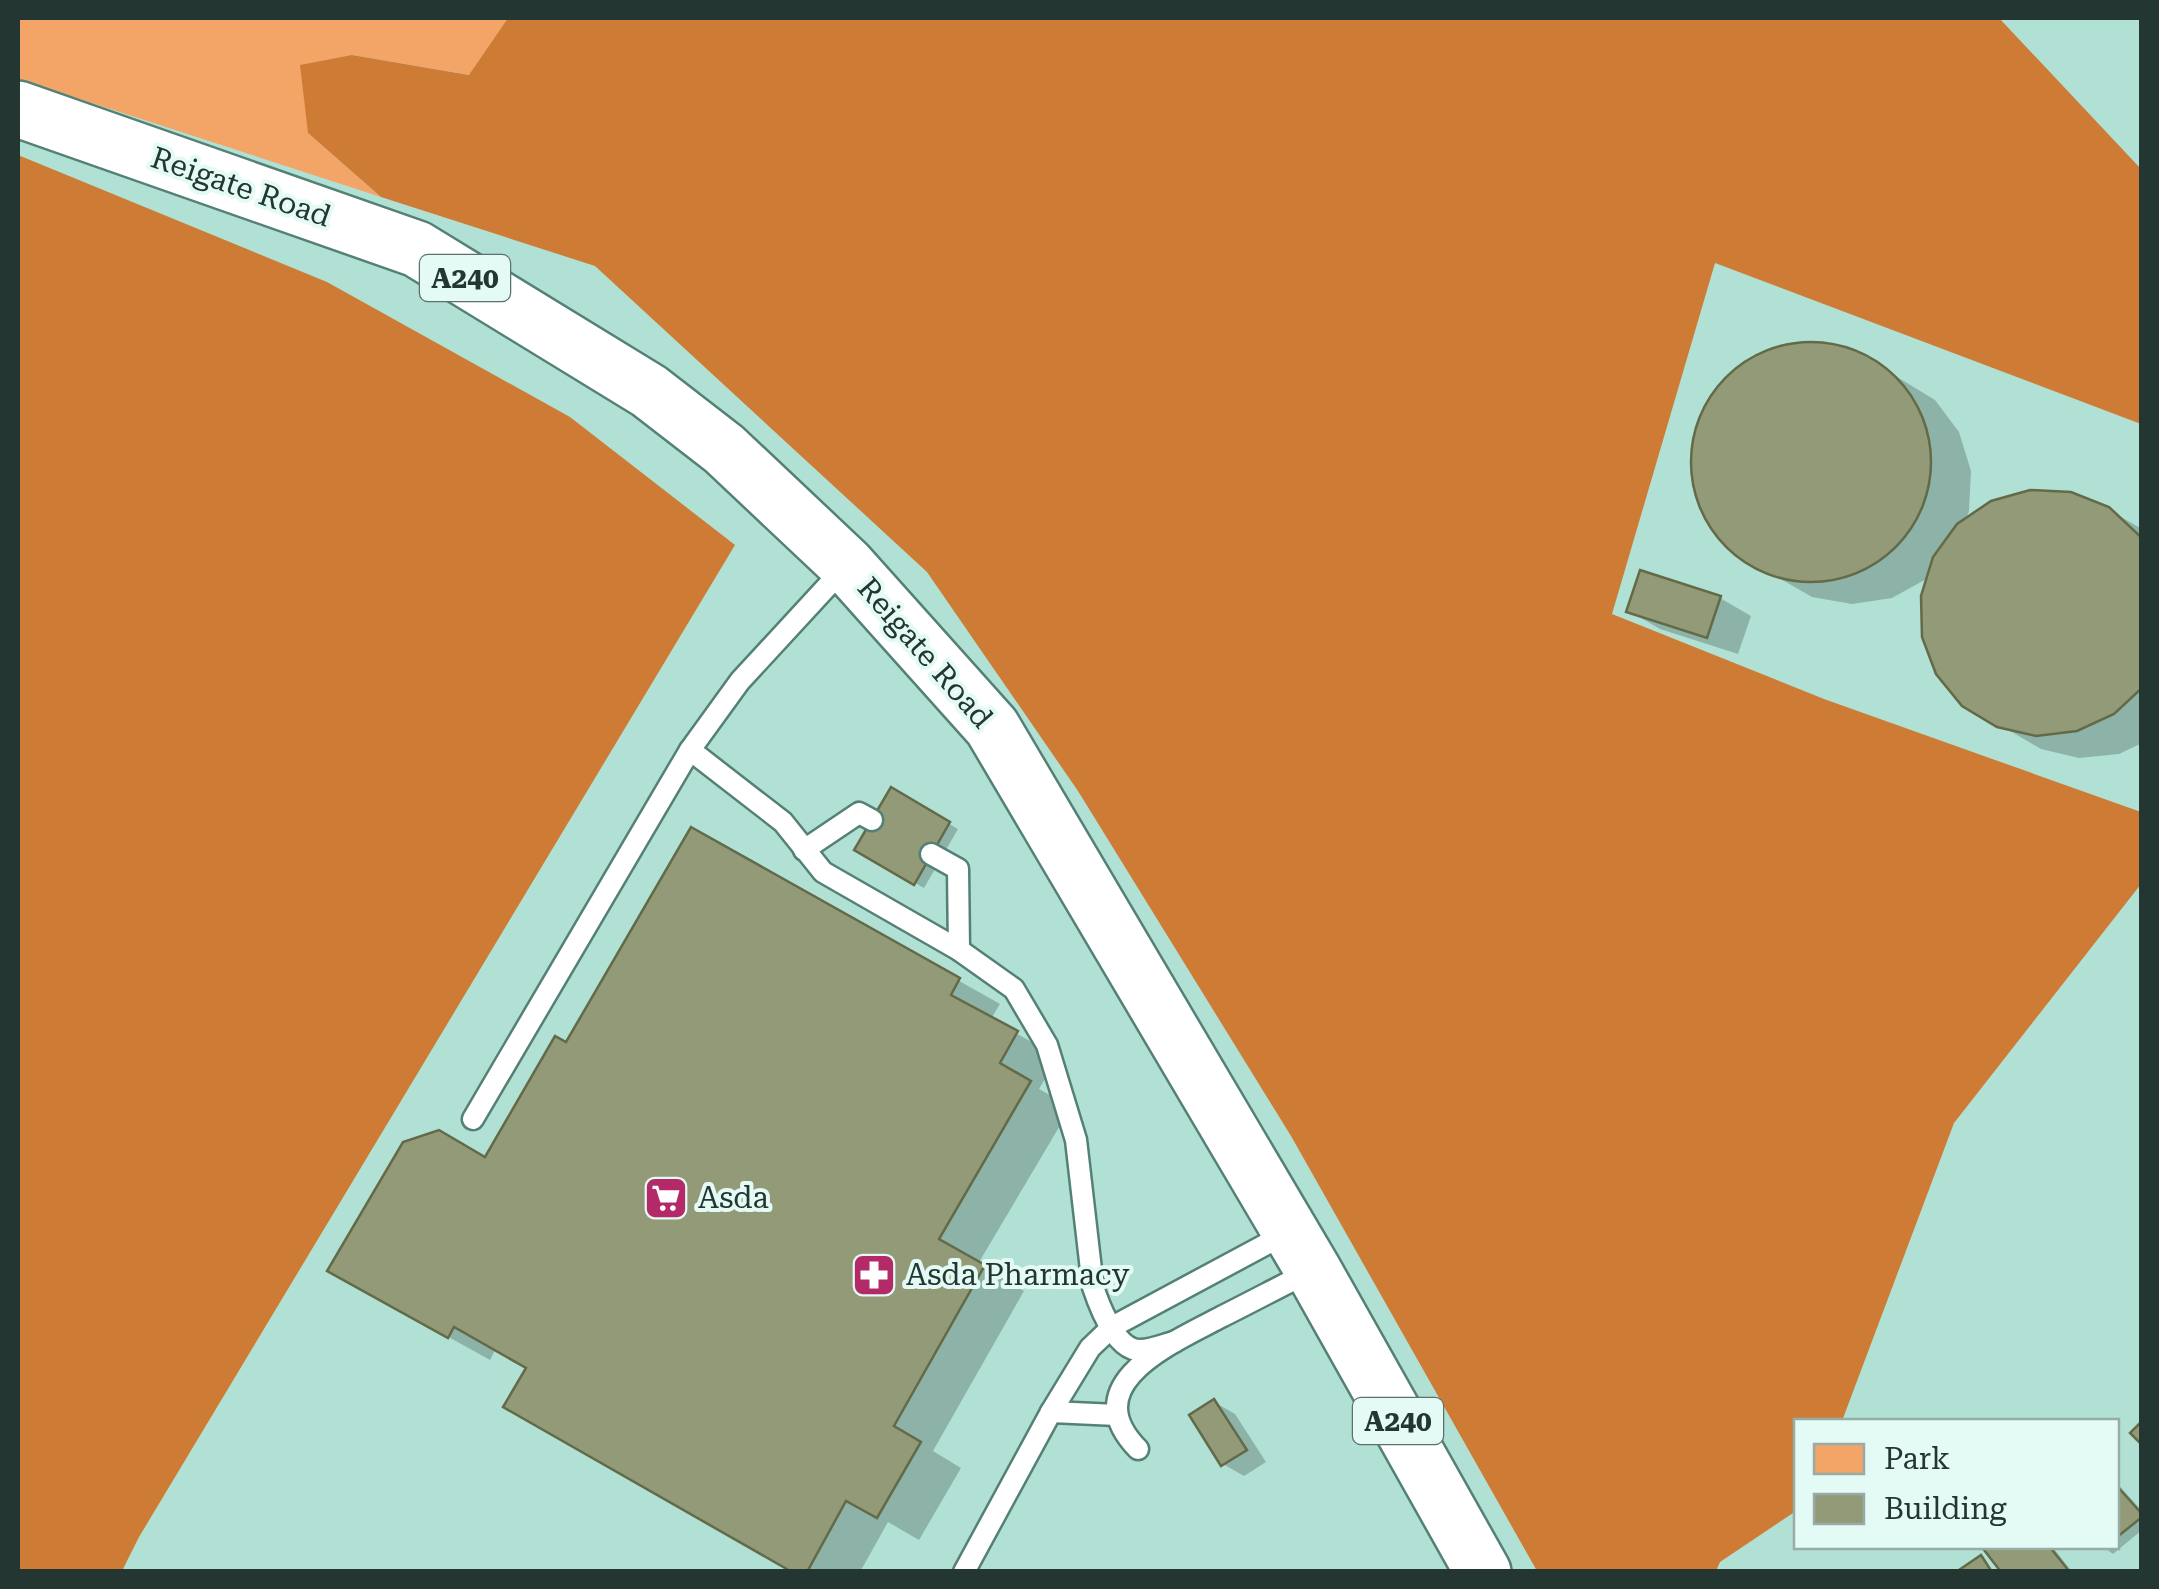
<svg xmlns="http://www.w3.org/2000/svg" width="2159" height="1589" viewBox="0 0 2159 1589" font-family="'Roboto Serif',serif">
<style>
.green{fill:#f3a567}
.forest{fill:#ce7c35}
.shadow{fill:#0003}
.building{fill:#929a77;stroke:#636a48;stroke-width:2.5}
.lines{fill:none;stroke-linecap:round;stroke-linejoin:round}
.service-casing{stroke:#548075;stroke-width:25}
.trunk-casing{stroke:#548075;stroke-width:60}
.service{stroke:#fff;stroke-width:20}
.trunk{stroke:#fff;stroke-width:55}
.labels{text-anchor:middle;stroke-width:8;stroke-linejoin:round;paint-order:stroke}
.shield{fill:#e4fbf5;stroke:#5d716c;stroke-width:2.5}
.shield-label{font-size:28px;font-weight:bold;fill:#233631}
.street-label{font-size:30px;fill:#233631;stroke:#e4fbf5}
.poi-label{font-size:30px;fill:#233631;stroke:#e4fbf5;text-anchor:start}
</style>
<rect width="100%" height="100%" fill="#b1e0d4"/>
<!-- green -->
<polygon class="green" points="18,18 508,18 470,75 352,55 308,133 381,197 18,79"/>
<!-- forest -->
<g class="forest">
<polygon points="508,18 1999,18 2141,169 2141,424 1715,263 1612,614 1824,699 2141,812 2141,884 1954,1123 1842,1421 1796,1422 1796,1511 1720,1562 1716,1571 1537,1571 1291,1136 1078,791 927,572 595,266 381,197 308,133 300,65 352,55 469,75"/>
<polygon points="18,155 327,282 570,417 735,545 139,1537 122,1571 18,1571"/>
</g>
<!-- shadow -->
<g class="shadow">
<polygon points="1825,344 1861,355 1935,400 1959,432 1971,471 1969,511 1965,522 2107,509 2142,529 2142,743 2119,754 2079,758 2041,749 1964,704 1930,577 1892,598 1852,604 1812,597 1734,552 1709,521 1696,486 1693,449 1703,413 1724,382 1753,359 1788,346"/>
<polygon points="1720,598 1751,616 1738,654 1660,629 1629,611"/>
<polygon points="892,791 958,829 924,888 858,850"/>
<polygon points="692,830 1000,1004 991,1019 1058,1057 1039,1089 1071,1107 978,1264 1024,1291 933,1451 961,1468 919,1540 888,1522 860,1572 797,1572 529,1367 496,1348 490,1360 371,1294 486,1160 567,1045"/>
<polygon points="1214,1402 1235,1414 1266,1462 1244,1476 1223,1464"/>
<polygon points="2116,1482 2142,1511 2142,1530 2113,1554 2102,1546 2116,1546"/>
<polygon points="1984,1546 2052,1546 2072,1572 2004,1572"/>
</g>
<!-- building -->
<g class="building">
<circle cx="1811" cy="462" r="120"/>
<polygon points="2030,490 2071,492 2109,507 2142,538 2142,688 2114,714 2077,731 2036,736 1997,727 1962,706 1936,674 1922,637 1921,596 1933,557 1957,524 1991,501"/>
<polygon points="1640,570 1721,596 1707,638 1626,612"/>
<polygon points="891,787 950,822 914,885 854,850"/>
<polygon points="691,827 960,978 951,995 1018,1031 1000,1063 1031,1081 939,1239 985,1265 894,1426 921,1442 877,1518 846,1501 807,1572 792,1572 503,1407 526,1368 454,1327 448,1338 327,1271 403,1142 439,1130 485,1157 555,1036 566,1042"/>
<polygon points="1214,1399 1247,1450 1221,1466 1189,1415"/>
<polygon points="2142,1421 2142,1445 2130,1433"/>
<polygon points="2116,1485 2142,1514 2142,1517 2116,1538"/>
<polygon points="1981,1546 2049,1546 2069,1571 2001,1572"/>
<polygon points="1981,1555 1992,1572 1956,1572"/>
</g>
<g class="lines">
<!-- service casing -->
<g class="service-casing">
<g id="service">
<path d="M690 750 783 822 823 872 959 950 1014 989 1047 1045 1076 1140 1093 1287C1099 1305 1113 1342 1133 1349 1145 1353 1162 1345 1174 1342"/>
<polyline points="804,850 859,813 872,820"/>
<polyline points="931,854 958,869 959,950"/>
<polyline points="473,1119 690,750 740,681 846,566"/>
<polyline points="1051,1412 1117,1415"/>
<path d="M1138 1449C1074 1384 1172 1343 1221 1317 1251 1302 1281 1286 1311 1271"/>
<polyline points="964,1572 1051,1412 1090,1348 1112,1327 1289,1232"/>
</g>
</g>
<!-- trunk casing -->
<g class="trunk-casing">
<polyline id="trunk" points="18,109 417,249 649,391 724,449 847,565 992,727 1313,1270 1483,1572"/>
</g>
<!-- service -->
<use href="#service" class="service"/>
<!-- trunk -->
<use href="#trunk" class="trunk"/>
</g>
<!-- icons -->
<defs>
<g id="supermarket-square" transform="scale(2.25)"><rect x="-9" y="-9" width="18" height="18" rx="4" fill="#b42a69" stroke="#e4fbf5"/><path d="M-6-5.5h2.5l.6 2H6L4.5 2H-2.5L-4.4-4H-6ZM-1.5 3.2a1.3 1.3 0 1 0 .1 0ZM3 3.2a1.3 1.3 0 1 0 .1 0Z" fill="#fff"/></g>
<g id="pharmacy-square" transform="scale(2.25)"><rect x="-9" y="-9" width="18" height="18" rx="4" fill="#b42a69" stroke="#e4fbf5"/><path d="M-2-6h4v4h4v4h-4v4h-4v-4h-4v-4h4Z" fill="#fff"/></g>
</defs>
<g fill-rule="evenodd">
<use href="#supermarket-square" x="666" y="1198"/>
<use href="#pharmacy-square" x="874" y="1275"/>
</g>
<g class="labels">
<!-- shield labels -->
<g class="shield">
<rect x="420" y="255" width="90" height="46" rx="8"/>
<rect x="1353" y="1398" width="90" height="46" rx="8"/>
</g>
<g class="shield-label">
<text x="465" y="288">A240</text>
<text x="1398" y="1431">A240</text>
</g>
<!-- street labels -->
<g class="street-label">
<text transform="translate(241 187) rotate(19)" y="10">Reigate Road</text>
<text transform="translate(925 653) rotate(49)" y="10">Reigate Road</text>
</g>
<!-- poi labels -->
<g class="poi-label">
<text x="698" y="1208">Asda</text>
<text x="906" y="1285">Asda Pharmacy</text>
</g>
</g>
<!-- border -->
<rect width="2159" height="1589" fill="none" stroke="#233631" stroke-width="40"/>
<!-- legend -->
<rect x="1794" y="1419" width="325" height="130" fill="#e4fbf5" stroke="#97aca7" stroke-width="2.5"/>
<rect x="1814" y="1444" width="50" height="30" fill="#f3a567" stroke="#97aca7" stroke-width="2.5"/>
<text x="1884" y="1469" font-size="30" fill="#233631">Park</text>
<rect x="1814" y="1494" width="50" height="30" fill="#929a77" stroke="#97aca7" stroke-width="2.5"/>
<text x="1884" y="1519" font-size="30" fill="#233631">Building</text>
</svg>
